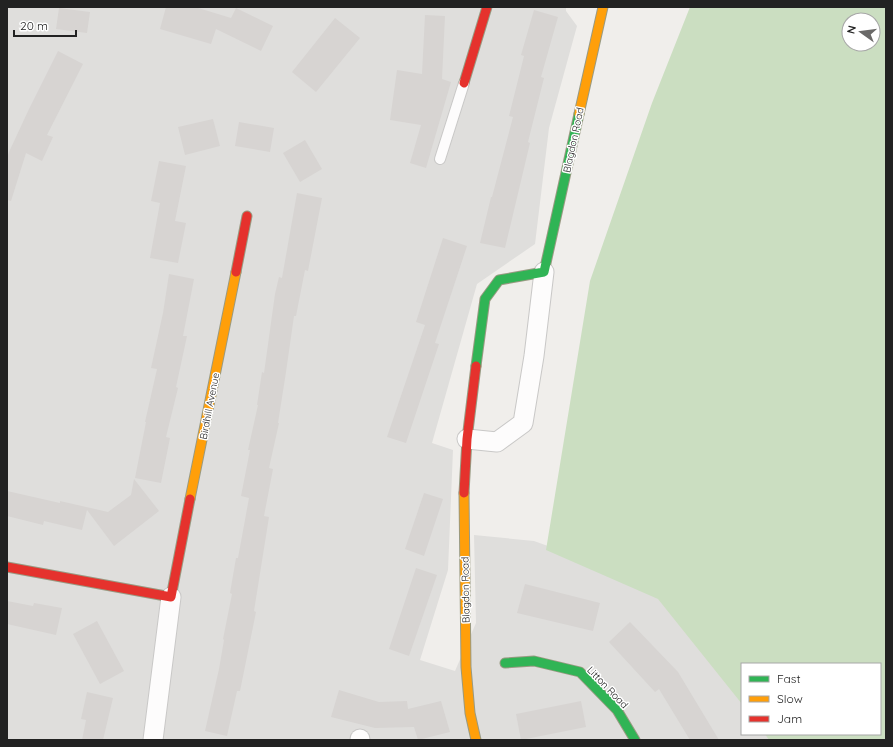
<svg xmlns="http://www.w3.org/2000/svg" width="893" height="747" viewBox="0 0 893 747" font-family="Quicksand,sans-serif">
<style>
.residential{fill:#dfdedc}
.forest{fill:#cbdec1;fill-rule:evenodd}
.building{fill:#d7d4d2}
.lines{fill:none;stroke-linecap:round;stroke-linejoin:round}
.lane-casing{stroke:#c9c8c7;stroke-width:12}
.street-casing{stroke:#c9c8c7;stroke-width:21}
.fast-casing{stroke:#999a82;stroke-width:11}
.slow-casing{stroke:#999a82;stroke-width:11}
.jam-casing{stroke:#999a82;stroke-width:11}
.lane{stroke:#fdfcfc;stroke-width:10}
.street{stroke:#fdfcfc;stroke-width:19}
.fast{stroke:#30b455;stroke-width:9}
.slow{stroke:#ff9f0a;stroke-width:9}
.jam{stroke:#e5322d;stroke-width:9}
.labels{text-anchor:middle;stroke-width:3;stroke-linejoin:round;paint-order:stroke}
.street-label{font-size:10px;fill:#222;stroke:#fff}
</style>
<rect width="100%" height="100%" fill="#f0eeeb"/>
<!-- residential -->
<polygon class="residential" points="7,7 566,7 566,11 577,26 549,128 535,244 477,284 432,443 453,450 448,570 420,660 455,671 476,623 474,535 534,541 662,587 742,675 742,734 771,734 773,740 7,740"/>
<!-- forest -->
<path class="forest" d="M690 7H886V740H769L765 734H880V664H742V704L658 599 546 550 590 281 652 103ZM849 20H873V44H849Z"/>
<!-- building -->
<g class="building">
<polygon points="166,7 195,7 231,18 236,8 273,26 261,51 216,29 211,44 160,29"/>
<polygon points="59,8 90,12 87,33 56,29"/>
<polygon points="534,10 558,17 541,77 544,78 528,142 530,143 505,248 480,243 491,197 492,197 513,117 509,116 524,56 521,55"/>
<polygon points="425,15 445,16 442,79 451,82 426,168 410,163 421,125 390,120 397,70 422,74"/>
<polygon points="335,18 360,38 316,92 292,72"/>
<polygon points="58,51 83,64 47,135 53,137 42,161 26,153 11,201 7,200 7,158 9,152 29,109"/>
<polygon points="213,119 220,146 185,155 178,127"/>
<polygon points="239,122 274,128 270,152 235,146"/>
<polygon points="305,140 322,169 300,182 283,153"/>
<polygon points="159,161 186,166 175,221 186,223 178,263 150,258 160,203 151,201"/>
<polygon points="297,193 322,198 308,271 305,270 296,316 294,316 286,372 278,423 279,423 269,468 273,469 264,516 269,517 254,611 256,612 240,691 237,691 227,736 205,731 219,669 224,640 223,639 232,594 230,593 236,558 238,558 249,498 241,496 250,450 248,450 258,405 257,405 262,372 264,373 275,294 279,277 282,278"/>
<polygon points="443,238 467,246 435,343 439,344 406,443 387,437 425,325 416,322"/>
<polygon points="169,274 194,279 183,336 187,336 176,387 178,388 166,437 170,438 161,483 135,478 146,422 145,422 157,369 151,368 163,313"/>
<polygon points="134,479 159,511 114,546 87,510 82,530 44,521 43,525 7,516 7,491 60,503 60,501 108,512 131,495"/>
<polygon points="424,493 443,499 424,556 405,549"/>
<polygon points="416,568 437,575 409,656 389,649"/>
<polygon points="525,584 600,603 593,631 517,613"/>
<polygon points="7,601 33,606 34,603 62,608 56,635 7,624"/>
<polygon points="97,621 124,671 100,684 73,634"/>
<polygon points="630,622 678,672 719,740 690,740 659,689 655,692 609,642"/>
<polygon points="339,690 379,702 407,701 408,709 441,701 450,732 418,740 414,727 375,728 331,717"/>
<polygon points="87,692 113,698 103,740 82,740 86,720 81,719"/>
<polygon points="581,701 586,727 521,740 516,714"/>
</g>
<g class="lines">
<!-- lane casing -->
<g class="lane-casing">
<polyline id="lane" points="440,159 464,83"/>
</g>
<!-- street casing -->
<g class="street-casing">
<g id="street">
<polyline points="467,439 497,442 523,423 534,356 544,272"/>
<polyline points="360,739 360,740"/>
<polyline points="153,740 171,597"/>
</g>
</g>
<!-- fast casing -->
<g class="fast-casing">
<g id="fast">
<polyline points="476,366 485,299 499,280 544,272 579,114"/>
<polyline points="505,663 534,661 580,672 617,710 635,740"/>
</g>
</g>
<!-- slow casing -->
<g class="slow-casing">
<g id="slow">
<polyline points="579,114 603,7"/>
<polyline points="464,493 466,667 470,713 476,740"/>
<polyline points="190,499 236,272"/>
</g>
</g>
<!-- jam casing -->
<g class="jam-casing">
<g id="jam">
<polyline points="464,83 487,7"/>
<polyline points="236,272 247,216"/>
<polyline points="464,493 467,439 476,366"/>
<polyline points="7,567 171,597 190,499"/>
</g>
</g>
<!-- lane -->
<use href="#lane" class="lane"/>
<!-- street -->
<use href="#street" class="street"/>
<!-- fast -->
<use href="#fast" class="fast"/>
<!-- slow -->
<use href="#slow" class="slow"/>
<!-- jam -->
<use href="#jam" class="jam"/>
</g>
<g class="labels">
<!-- street labels -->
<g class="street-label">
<text transform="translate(573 140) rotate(-78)" y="4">Blagdon Road</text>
<text transform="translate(209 406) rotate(-79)" y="4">Birdhill Avenue</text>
<text transform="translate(465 590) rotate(-91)" y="4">Blagdon Road</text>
<text transform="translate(608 687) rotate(46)" y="4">Litton Road</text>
</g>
</g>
<!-- border -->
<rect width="893" height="747" fill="none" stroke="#222222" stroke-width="16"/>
<!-- legend -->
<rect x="741" y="663" width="140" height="72" fill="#ffffff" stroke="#a7a7a7"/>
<rect x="749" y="676" width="20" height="6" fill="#30b455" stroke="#a7a7a7"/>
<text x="777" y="683" font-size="12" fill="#222222">Fast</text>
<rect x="749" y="696" width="20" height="6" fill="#ff9f0a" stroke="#a7a7a7"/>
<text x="777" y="703" font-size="12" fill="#222222">Slow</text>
<rect x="749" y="716" width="20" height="6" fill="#e5322d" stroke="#a7a7a7"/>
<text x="777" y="723" font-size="12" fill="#222222">Jam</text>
<!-- north arrow -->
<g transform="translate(861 32) rotate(284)"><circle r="19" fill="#ffffff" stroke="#a7a7a7"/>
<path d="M0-3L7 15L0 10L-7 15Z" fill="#6a6968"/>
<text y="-6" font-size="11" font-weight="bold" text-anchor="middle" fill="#222222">N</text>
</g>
<!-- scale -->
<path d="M14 30v6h62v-6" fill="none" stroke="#222222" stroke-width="2"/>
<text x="20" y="30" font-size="12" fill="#222222" stroke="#ffffff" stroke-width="3" paint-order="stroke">20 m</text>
</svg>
